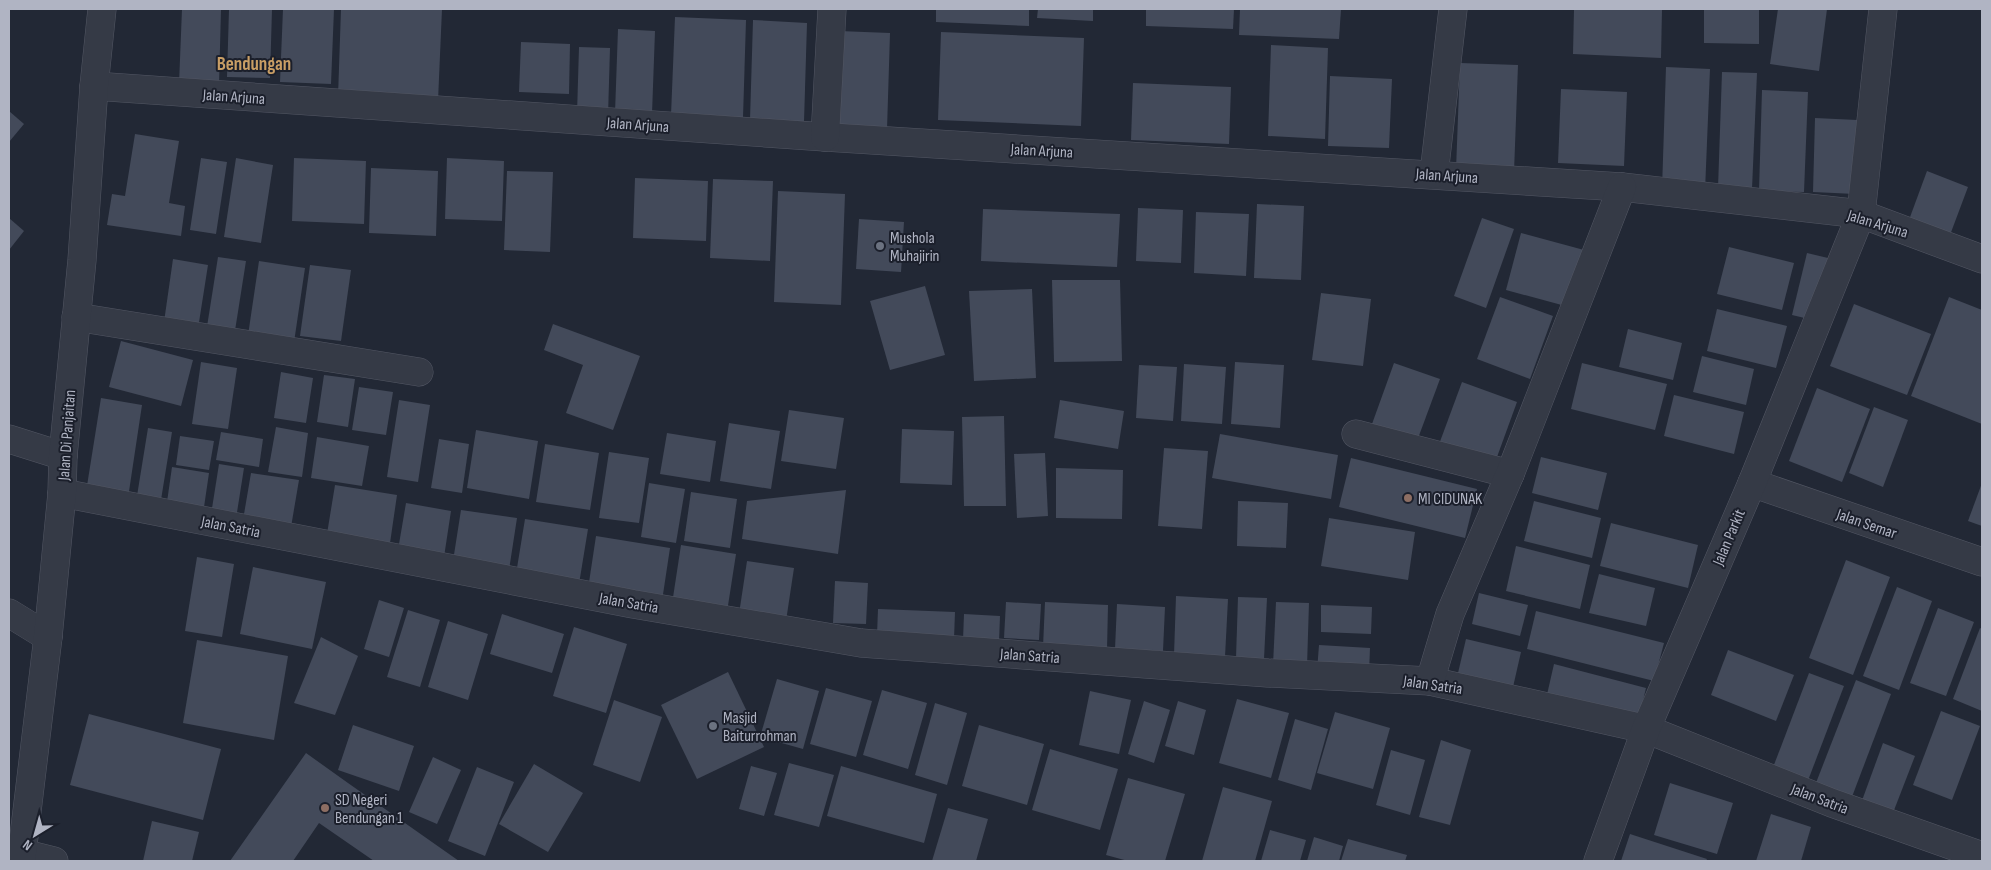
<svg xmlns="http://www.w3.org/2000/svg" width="1991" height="870" viewBox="0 0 1991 870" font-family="'Sofia Sans Condensed',sans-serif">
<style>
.building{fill:#434a5a}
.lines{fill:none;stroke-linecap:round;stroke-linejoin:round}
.minor-casing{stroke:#535764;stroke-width:29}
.minor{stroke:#353a46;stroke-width:28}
.worship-dot{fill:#6b7280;stroke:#1b1f2b;stroke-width:2}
.education-dot{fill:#8d6e63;stroke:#1b1f2b;stroke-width:2}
.labels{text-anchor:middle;stroke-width:4;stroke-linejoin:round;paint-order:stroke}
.street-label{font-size:16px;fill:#b0b4c3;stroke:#1b1f2b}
.poi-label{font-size:16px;fill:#b0b4c3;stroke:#1b1f2b;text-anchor:start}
.quarter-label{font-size:19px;font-weight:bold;fill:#c99e65;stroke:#1b1f2b}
</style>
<rect width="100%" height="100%" fill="#222835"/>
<!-- building -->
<g class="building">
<polygon points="182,9 221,9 219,85 179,84"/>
<polygon points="229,9 272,9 270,78 227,77"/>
<polygon points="283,9 334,9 331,84 280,82"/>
<polygon points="341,9 442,9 438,101 338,97"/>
<polygon points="936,9 1029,9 1029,26 936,22"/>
<polygon points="1038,9 1093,9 1093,21 1037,18"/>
<polygon points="1146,9 1234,9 1233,29 1146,26"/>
<polygon points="1240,9 1341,9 1339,39 1239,35"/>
<polygon points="1574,9 1662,9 1661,58 1573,54"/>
<polygon points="1704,9 1759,9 1759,44 1704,43"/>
<polygon points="1778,9 1827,9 1819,71 1770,64"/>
<polygon points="675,17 746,20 743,118 671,115"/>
<polygon points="753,20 807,23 804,122 750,120"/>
<polygon points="618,29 655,31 652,114 615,113"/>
<polygon points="839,31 890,33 887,129 835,127"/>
<polygon points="941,32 1084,38 1081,126 938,120"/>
<polygon points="521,42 570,44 569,94 519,92"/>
<polygon points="1271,45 1328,48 1325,139 1268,136"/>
<polygon points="579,47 610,48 608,116 577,114"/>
<polygon points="1460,63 1518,65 1514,172 1456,170"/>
<polygon points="1666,67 1710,69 1705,191 1662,189"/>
<polygon points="1722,72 1757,73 1752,189 1718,188"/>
<polygon points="1330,76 1392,79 1389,148 1328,146"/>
<polygon points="1133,83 1231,87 1229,144 1131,140"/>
<polygon points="1561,89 1627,92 1624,166 1558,163"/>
<polygon points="1762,90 1808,92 1804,192 1759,191"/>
<polygon points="9,111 24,124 9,142"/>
<polygon points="1815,118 1857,120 1855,194 1813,192"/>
<polygon points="135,134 179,141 169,203 185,206 181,236 107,225 112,194 125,196"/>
<polygon points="201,158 227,162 216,234 190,230"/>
<polygon points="236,158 273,165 261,243 224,237"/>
<polygon points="294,158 366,161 364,224 292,221"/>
<polygon points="447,158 504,161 502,221 445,219"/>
<polygon points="371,168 438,171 436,236 369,233"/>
<polygon points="507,171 553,172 550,252 504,250"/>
<polygon points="1927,171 1968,187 1947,243 1906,228"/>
<polygon points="635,178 708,181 706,241 633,238"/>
<polygon points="713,179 773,181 770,261 710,258"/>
<polygon points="778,191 845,194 841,305 774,302"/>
<polygon points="1257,204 1304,206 1301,280 1254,278"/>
<polygon points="1138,208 1183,210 1181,263 1136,261"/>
<polygon points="983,209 1120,214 1117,267 981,261"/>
<polygon points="1196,212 1249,214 1246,276 1194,273"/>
<polygon points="9,218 24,231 9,250"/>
<polygon points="1482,218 1514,229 1486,308 1454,296"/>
<polygon points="859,219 904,222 901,272 856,269"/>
<polygon points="1521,233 1584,250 1569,307 1506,290"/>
<polygon points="1729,247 1794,263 1782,310 1717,294"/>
<polygon points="1807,253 1828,258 1813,320 1792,315"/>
<polygon points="218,257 246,261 234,337 206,333"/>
<polygon points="173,259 208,265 197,335 163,329"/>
<polygon points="259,261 305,268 293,349 247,342"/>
<polygon points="310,265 351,270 341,341 300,336"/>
<polygon points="1052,280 1120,280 1122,361 1054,362"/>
<polygon points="925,286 945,355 890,370 870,301"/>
<polygon points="1032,289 1036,378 974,381 969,291"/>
<polygon points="1321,293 1371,299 1363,366 1312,360"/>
<polygon points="1500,297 1553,316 1530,379 1477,359"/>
<polygon points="1949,297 1982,310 1982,424 1911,396"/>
<polygon points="1854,304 1931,334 1907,395 1830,366"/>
<polygon points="1717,309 1787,326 1776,368 1707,351"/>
<polygon points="553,324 640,356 613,430 566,413 583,365 544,350"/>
<polygon points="1628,329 1682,343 1673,380 1619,367"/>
<polygon points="121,341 193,360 181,406 109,387"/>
<polygon points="1702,356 1754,369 1746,405 1693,392"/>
<polygon points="201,362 237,368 228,429 192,424"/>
<polygon points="1235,362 1284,365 1280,428 1231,424"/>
<polygon points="1394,363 1440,379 1417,441 1372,424"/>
<polygon points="1582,363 1667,384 1655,430 1571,409"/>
<polygon points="1184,364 1226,367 1222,424 1181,421"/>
<polygon points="1139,365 1177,367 1173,421 1136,418"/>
<polygon points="281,372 313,378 306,423 274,418"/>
<polygon points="324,375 355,379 348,427 317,422"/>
<polygon points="1462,382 1517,402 1493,468 1438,447"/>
<polygon points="359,387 393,392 386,435 352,430"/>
<polygon points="1817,388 1870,409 1842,482 1789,461"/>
<polygon points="1674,395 1744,412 1734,454 1664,436"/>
<polygon points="101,398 142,405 128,498 86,492"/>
<polygon points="399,400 430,405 418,482 387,477"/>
<polygon points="1060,400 1124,411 1118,449 1054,438"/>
<polygon points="1874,407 1908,420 1883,487 1849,473"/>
<polygon points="789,410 844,418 836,469 781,461"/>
<polygon points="1004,416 1006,506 964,506 962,417"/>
<polygon points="729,423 780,431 771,489 720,481"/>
<polygon points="276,427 308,433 302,477 268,472"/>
<polygon points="148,428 172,432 160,506 136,502"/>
<polygon points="902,429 954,431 952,485 900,483"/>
<polygon points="476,430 538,441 529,499 467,488"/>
<polygon points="221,432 263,439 259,467 216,460"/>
<polygon points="667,433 716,441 710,482 660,474"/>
<polygon points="1220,434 1338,455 1331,499 1212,478"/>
<polygon points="180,436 214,441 209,470 176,465"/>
<polygon points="317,437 369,446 362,486 311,478"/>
<polygon points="439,439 469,444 462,493 431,488"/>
<polygon points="545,444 599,453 590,510 536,502"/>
<polygon points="1164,448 1208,451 1202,529 1158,526"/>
<polygon points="609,452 649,458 639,523 599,518"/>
<polygon points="1045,453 1048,516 1017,518 1014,454"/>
<polygon points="1541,457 1607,473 1598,510 1532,493"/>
<polygon points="1351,458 1477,489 1465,538 1339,507"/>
<polygon points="219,464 244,468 235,525 210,521"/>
<polygon points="172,467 209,473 203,514 166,509"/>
<polygon points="1056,468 1123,470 1122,519 1056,518"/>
<polygon points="251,473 299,480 290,533 242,526"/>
<polygon points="649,483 685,489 676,543 641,537"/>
<polygon points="1982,483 1982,526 1968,521"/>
<polygon points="335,485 397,495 389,550 326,540"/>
<polygon points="846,490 838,554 742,539 747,501"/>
<polygon points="691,492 737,499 730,548 684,541"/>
<polygon points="1238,501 1288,503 1286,548 1237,546"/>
<polygon points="1534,501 1601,518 1592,558 1524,541"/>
<polygon points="406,503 451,511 444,557 398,550"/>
<polygon points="461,510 517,518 509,570 453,561"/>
<polygon points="1329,518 1415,532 1408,580 1321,566"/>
<polygon points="525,519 588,529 579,584 516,574"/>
<polygon points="1611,523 1698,545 1688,588 1600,566"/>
<polygon points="596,536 670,548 662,601 588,589"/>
<polygon points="681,545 736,554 727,612 672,604"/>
<polygon points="1516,546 1590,565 1580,609 1506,591"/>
<polygon points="197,557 234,564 222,637 185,631"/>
<polygon points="1846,560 1890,577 1853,675 1809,658"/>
<polygon points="747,561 794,568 786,621 739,614"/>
<polygon points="253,567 326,582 312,649 240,634"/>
<polygon points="1599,574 1655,588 1646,626 1589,613"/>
<polygon points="835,581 868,583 866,624 833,623"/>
<polygon points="1897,587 1932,601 1899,690 1863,676"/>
<polygon points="1479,593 1528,605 1520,636 1472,624"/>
<polygon points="1176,596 1228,599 1225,657 1174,655"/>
<polygon points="1238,597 1267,598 1264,659 1236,658"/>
<polygon points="379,600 404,608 389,657 364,649"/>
<polygon points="1006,602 1041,604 1039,640 1004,638"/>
<polygon points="1045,602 1108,605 1107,650 1043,647"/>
<polygon points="1276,602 1309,603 1307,666 1273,665"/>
<polygon points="1117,604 1165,607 1163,651 1115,649"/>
<polygon points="1321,605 1372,607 1371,634 1321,632"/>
<polygon points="1938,608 1974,622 1946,696 1910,683"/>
<polygon points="878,609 955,612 954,639 877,635"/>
<polygon points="408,610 440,620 420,687 387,677"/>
<polygon points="1536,611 1664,643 1654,681 1527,649"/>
<polygon points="502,614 564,634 552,673 490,654"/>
<polygon points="964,614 1000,616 999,642 963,640"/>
<polygon points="448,621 488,634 468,700 428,687"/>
<polygon points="574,627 627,644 606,713 553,696"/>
<polygon points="1980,628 1982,629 1982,711 1953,699"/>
<polygon points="321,637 358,656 335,715 294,703"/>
<polygon points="1466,639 1521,652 1513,687 1458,673"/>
<polygon points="197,640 288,656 274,740 183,723"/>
<polygon points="1319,645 1370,648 1369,673 1317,671"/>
<polygon points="1728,650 1794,675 1776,721 1711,695"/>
<polygon points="1554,664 1646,688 1638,722 1546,699"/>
<polygon points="728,672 764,747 697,779 661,705"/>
<polygon points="1809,673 1844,686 1804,791 1769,778"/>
<polygon points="777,679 819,691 803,749 760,737"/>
<polygon points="1856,680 1891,694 1850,802 1814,788"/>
<polygon points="826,688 872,701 856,757 810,744"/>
<polygon points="882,690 927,703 908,769 863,755"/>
<polygon points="1090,691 1131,700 1119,754 1079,745"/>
<polygon points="1237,699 1289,713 1271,778 1219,763"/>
<polygon points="614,700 662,717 640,782 593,765"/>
<polygon points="1144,701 1170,710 1154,763 1128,754"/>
<polygon points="1178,701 1206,710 1194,755 1165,746"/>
<polygon points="935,703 967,713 947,785 915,775"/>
<polygon points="1941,711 1980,726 1952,800 1913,785"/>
<polygon points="1335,712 1390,728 1373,789 1317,773"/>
<polygon points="89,714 221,749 203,820 70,785"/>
<polygon points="1295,719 1328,729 1311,790 1278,780"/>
<polygon points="353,725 414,746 399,791 338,770"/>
<polygon points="979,725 1044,744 1027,805 962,786"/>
<polygon points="1441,740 1471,750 1450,825 1419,817"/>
<polygon points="1883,743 1915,756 1891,818 1860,806"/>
<polygon points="1050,749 1118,769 1100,830 1032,810"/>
<polygon points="1391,750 1425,760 1410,815 1376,805"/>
<polygon points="306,753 348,783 459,861 374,861 319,823 293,861 230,861"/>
<polygon points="433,757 461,770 437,824 409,812"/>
<polygon points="789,763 834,775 819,827 774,815"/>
<polygon points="534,764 583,793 548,852 499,824"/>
<polygon points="751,766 777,773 764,816 739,809"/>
<polygon points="841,766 937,794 924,843 827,816"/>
<polygon points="477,767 514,782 485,856 448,841"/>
<polygon points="1128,778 1185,794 1165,861 1128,861 1106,855"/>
<polygon points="1670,783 1733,803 1717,854 1654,835"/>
<polygon points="1223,787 1272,801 1255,861 1202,861"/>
<polygon points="948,808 988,819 976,861 932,861"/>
<polygon points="1771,814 1811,827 1801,861 1756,861"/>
<polygon points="152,821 199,832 192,861 143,861"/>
<polygon points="1270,830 1306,840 1300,861 1261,861"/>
<polygon points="1630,834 1707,859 1706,861 1621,861"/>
<polygon points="1314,837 1343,846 1339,861 1307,861"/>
<polygon points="1348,839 1407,855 1405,861 1341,861"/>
</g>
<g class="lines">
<!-- minor casing -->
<g class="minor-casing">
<g id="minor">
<polyline points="94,86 825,137 1622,187 1861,214 1982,259"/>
<polyline points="825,137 832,9"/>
<polyline points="1434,174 1453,9"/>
<polyline points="76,317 419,372"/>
<polyline points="1356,434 1510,474"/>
<polyline points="9,439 63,456"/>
<polyline points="1752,483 1982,562"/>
<polyline points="62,493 633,604 861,643 1268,673 1430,681 1646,729 1832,803 1982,856"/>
<polyline points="9,613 48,637"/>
<polyline points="1430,681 1450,614 1510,474 1622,187"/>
<polyline points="22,853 54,861"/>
<polyline points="21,861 48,637 62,493 63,456 82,260 94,86 102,9"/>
<polyline points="1598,861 1646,729 1752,483 1861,214 1883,9"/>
</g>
</g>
<!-- minor -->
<use href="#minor" class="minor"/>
</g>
<!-- markers -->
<g class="worship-dot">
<circle cx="880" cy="246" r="5"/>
<circle cx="713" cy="726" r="5"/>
</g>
<g class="education-dot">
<circle cx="1408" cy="498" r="5"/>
<circle cx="325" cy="808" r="5"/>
</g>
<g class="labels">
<!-- street labels -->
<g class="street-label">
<text transform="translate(234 96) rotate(4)" y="6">Jalan Arjuna</text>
<text transform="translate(638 124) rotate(4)" y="6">Jalan Arjuna</text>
<text transform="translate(1042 150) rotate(3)" y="6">Jalan Arjuna</text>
<text transform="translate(1447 175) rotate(4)" y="6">Jalan Arjuna</text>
<text transform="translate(1878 223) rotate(17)" y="6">Jalan Arjuna</text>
<text transform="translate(66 435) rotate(-86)" y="6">Jalan Di Panjaitan</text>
<text transform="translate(1867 523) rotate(19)" y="6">Jalan Semar</text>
<text transform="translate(231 526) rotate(11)" y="6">Jalan Satria</text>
<text transform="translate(1728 537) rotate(-67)" y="6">Jalan Parkit</text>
<text transform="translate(629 602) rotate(10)" y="6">Jalan Satria</text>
<text transform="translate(1030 655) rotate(4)" y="6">Jalan Satria</text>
<text transform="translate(1433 684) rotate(8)" y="6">Jalan Satria</text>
<text transform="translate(1820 798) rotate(21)" y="6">Jalan Satria</text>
</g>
<!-- poi labels -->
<g class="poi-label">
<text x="890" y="243">Mushola<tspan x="890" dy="18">Muhajirin</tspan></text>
<text x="1418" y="504">MI CIDUNAK</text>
<text x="723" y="723">Masjid<tspan x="723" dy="18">Baiturrohman</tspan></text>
<text x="335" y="805">SD Negeri<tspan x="335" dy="18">Bendungan 1</tspan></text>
</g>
<!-- quarter labels -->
<g class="quarter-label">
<text x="254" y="70">Bendungan</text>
</g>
</g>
<!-- border -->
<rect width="1991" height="870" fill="none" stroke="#b0b4c3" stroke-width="20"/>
<!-- north arrow -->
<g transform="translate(35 835) rotate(217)" stroke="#1b1f2b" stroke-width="4" paint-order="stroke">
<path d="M0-4L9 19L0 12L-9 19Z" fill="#b0b4c3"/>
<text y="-8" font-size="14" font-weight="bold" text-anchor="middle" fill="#b0b4c3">N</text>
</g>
</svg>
